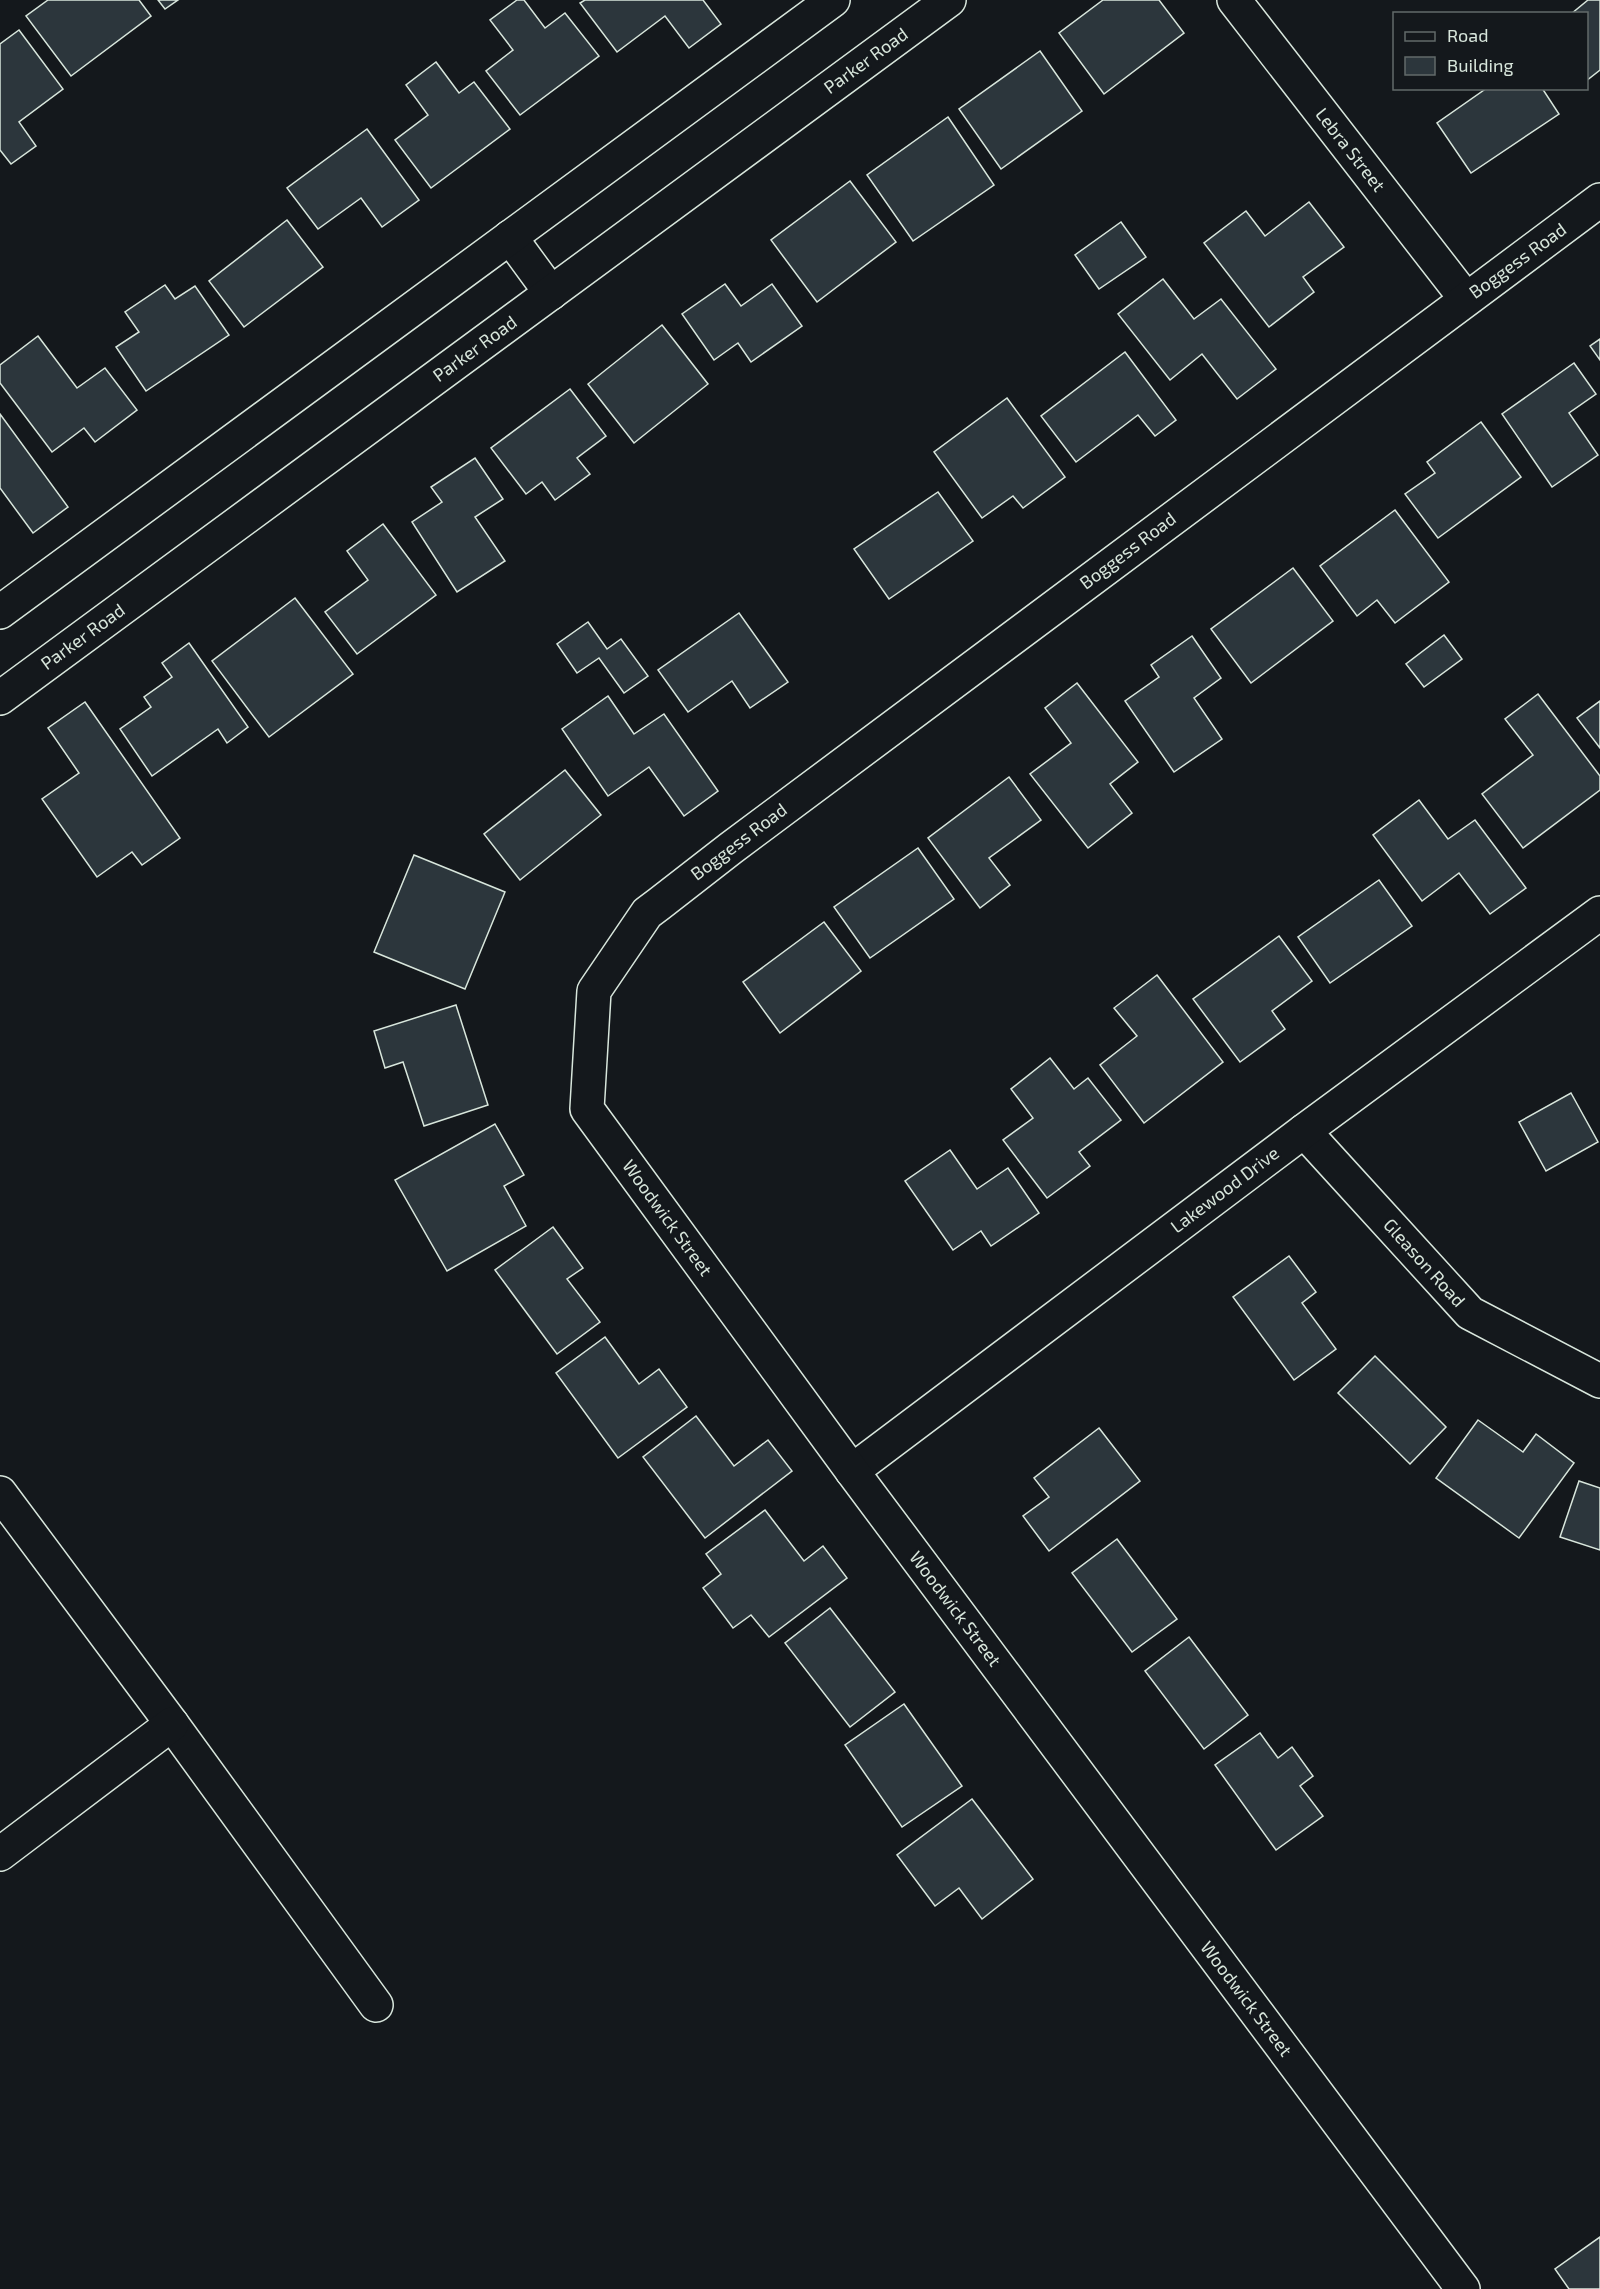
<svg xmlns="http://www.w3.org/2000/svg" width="1600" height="2289" viewBox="0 0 1600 2289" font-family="'Exo 2',sans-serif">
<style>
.building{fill:#2c363c;stroke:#d8e6dc;stroke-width:1.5}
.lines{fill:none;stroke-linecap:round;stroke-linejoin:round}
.minor-casing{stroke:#d8e6dc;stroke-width:36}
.minor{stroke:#14181c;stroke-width:33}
.labels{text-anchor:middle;stroke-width:4.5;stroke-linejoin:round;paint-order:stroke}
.street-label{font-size:18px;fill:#d8e6dc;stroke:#14181c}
</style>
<rect width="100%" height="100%" fill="#14181c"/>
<!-- building -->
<g class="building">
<polygon points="48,0 139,0 151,16 71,76 26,16"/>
<polygon points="158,0 178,0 165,9"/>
<polygon points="517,0 524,0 545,28 565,13 599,56 520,115 486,71 513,50 490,20"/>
<polygon points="585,0 703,0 721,24 689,48 665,16 617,52 580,3"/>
<polygon points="1103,0 1159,0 1184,33 1104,94 1059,33"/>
<polygon points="1588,0 1600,0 1600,70 1586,81 1586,14 1571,14"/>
<polygon points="19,30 63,89 19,122 36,146 11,164 0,150 0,44"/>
<polygon points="1040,51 1082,111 1001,169 959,109"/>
<polygon points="436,62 459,93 474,82 510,129 431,188 395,140 428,115 406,85"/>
<polygon points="1487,88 1542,88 1559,114 1471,173 1437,123"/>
<polygon points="948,117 994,185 913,241 867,175"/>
<polygon points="367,129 419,200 382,227 361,198 318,229 287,188"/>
<polygon points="850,181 896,242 817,302 771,240"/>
<polygon points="1309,202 1344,247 1303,277 1314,292 1269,327 1204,243 1246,211 1265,236"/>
<polygon points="287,220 323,267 244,327 209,281"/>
<polygon points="1121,222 1146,257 1099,289 1075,255"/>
<polygon points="1163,279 1194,319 1221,299 1276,369 1237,399 1202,354 1170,380 1118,314"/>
<polygon points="725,284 741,306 772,284 802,326 751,362 738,343 714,360 682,314"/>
<polygon points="165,285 175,299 195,286 229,335 146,391 116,347 139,332 125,312"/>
<polygon points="662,325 708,384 634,443 588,384"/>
<polygon points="38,336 77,388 105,368 137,410 95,442 84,428 52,452 0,383 0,365"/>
<polygon points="1600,339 1600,360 1590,346"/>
<polygon points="1125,352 1176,420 1155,436 1138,415 1076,462 1041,416"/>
<polygon points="1574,363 1596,394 1569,413 1598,455 1552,487 1502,414"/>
<polygon points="570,389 606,436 577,458 590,474 555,500 542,482 526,494 491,448"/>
<polygon points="1007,398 1065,477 1023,508 1013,496 982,518 934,452"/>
<polygon points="0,414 68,507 33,533 0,488"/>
<polygon points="1481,422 1521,477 1438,538 1405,494 1435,473 1427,462"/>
<polygon points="475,458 503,499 475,517 505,561 457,592 412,522 442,502 431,487"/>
<polygon points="938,492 973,541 889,599 854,549"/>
<polygon points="1395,510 1449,582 1395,623 1377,600 1357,616 1320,566"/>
<polygon points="383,524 436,595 357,654 325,612 368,580 347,551"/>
<polygon points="1293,568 1333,621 1251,683 1211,629"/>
<polygon points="295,598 353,674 269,737 212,661"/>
<polygon points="739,613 788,682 750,708 732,681 688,712 658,670"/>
<polygon points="588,622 607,649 621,639 648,676 624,693 599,658 577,673 557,644"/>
<polygon points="1444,635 1462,659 1424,687 1406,664"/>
<polygon points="1192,636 1221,678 1194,698 1222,739 1174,772 1125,701 1159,677 1151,665"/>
<polygon points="189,643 248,727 227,743 218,729 152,776 120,729 151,707 144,697 172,677 162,663"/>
<polygon points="1077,683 1138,762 1110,784 1132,813 1088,848 1030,774 1071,743 1045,708"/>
<polygon points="1538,694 1600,776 1600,790 1523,848 1482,794 1533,755 1505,719"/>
<polygon points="608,696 634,734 664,714 718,791 684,816 649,767 608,796 562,729"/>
<polygon points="1600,701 1600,748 1577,718"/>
<polygon points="85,702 180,838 142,865 132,852 97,877 42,799 79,773 48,728"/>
<polygon points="565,770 601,815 520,880 484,834"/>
<polygon points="1009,777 1041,820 989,858 1010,885 980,908 928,838"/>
<polygon points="1419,800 1448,839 1475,820 1526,888 1490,914 1459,873 1422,901 1373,835"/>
<polygon points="918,848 954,899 870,958 834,907"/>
<polygon points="414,855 505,892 465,989 374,952"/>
<polygon points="1379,880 1412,926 1330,983 1298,937"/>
<polygon points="824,922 861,971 780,1033 743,982"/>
<polygon points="1279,936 1312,981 1272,1011 1285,1029 1240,1062 1193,999"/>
<polygon points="1157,975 1223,1062 1144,1123 1100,1065 1137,1036 1114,1008"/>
<polygon points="456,1005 488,1105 424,1126 403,1062 385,1068 374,1031"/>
<polygon points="1050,1058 1074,1089 1088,1078 1121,1120 1079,1152 1090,1166 1047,1198 1003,1140 1033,1118 1011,1089"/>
<polygon points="1571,1093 1598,1142 1546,1171 1519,1122"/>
<polygon points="495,1124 524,1175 504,1186 526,1226 447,1271 395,1180"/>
<polygon points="950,1150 977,1189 1008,1168 1039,1213 991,1246 981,1231 953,1250 905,1181"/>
<polygon points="553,1227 583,1268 567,1279 600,1322 557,1354 495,1270"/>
<polygon points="1289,1256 1316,1292 1302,1303 1336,1349 1294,1380 1233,1297"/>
<polygon points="605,1337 639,1384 659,1369 687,1407 618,1458 556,1373"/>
<polygon points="1375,1356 1446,1427 1410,1464 1338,1393"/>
<polygon points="696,1416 734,1466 768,1440 792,1471 705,1538 643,1457"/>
<polygon points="1478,1420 1523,1452 1536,1434 1574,1463 1519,1538 1436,1478"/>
<polygon points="1099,1428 1140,1481 1049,1551 1023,1516 1049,1497 1034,1478"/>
<polygon points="1579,1481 1600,1488 1600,1550 1560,1537"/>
<polygon points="765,1510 804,1561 823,1546 847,1578 769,1637 751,1615 733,1628 703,1588 721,1574 706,1554"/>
<polygon points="1117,1539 1177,1619 1132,1652 1072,1573"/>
<polygon points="830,1608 895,1692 850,1727 785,1643"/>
<polygon points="1189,1637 1248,1715 1204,1749 1145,1671"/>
<polygon points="904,1704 962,1786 902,1827 845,1745"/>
<polygon points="1260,1733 1278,1758 1292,1747 1313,1776 1300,1786 1323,1816 1276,1850 1215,1765"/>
<polygon points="972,1799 1033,1879 982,1919 959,1888 935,1906 897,1855"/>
<polygon points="1600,2237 1600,2289 1569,2289 1555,2269"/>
</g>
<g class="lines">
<!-- minor casing -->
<g class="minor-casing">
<g id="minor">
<polyline points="1234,0 1466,299"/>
<polyline points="510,237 551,293"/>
<polyline points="0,612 833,0"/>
<polyline points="0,698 949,0"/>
<polyline points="1304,1131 1470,1313 1600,1381"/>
<polyline points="852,1471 1304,1131 1600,913"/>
<polyline points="0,1493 172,1724 376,2005"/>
<polyline points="0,1854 172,1724"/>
<polyline points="1463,2289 852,1471 587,1109 594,991 647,913 659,904 731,848 1600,200"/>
</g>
</g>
<!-- minor -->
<use href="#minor" class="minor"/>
</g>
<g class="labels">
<!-- street labels -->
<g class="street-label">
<text transform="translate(866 61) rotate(-36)" y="6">Parker Road</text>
<text transform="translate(1350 150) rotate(52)" y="6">Lebra Street</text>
<text transform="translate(1518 261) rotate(-36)" y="6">Boggess Road</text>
<text transform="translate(475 349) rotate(-36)" y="6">Parker Road</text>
<text transform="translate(1128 551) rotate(-37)" y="6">Boggess Road</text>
<text transform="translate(83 637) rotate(-36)" y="6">Parker Road</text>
<text transform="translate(739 842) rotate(-37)" y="6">Boggess Road</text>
<text transform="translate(1225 1190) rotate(-37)" y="6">Lakewood Drive</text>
<text transform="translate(667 1218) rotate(54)" y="6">Woodwick Street</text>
<text transform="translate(1424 1263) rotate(48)" y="6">Gleason Road</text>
<text transform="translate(955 1609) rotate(53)" y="6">Woodwick Street</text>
<text transform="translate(1246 1999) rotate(53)" y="6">Woodwick Street</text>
</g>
</g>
<!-- legend -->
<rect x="1393" y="12" width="195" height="78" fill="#14181c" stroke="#626a69" stroke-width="1.5"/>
<rect x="1405" y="32" width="30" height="9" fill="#14181c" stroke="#626a69" stroke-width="1.5"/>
<text x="1447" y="42" font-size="18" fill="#d8e6dc">Road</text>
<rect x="1405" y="57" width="30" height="18" fill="#2c363c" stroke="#626a69" stroke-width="1.5"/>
<text x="1447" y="72" font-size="18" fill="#d8e6dc">Building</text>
</svg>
